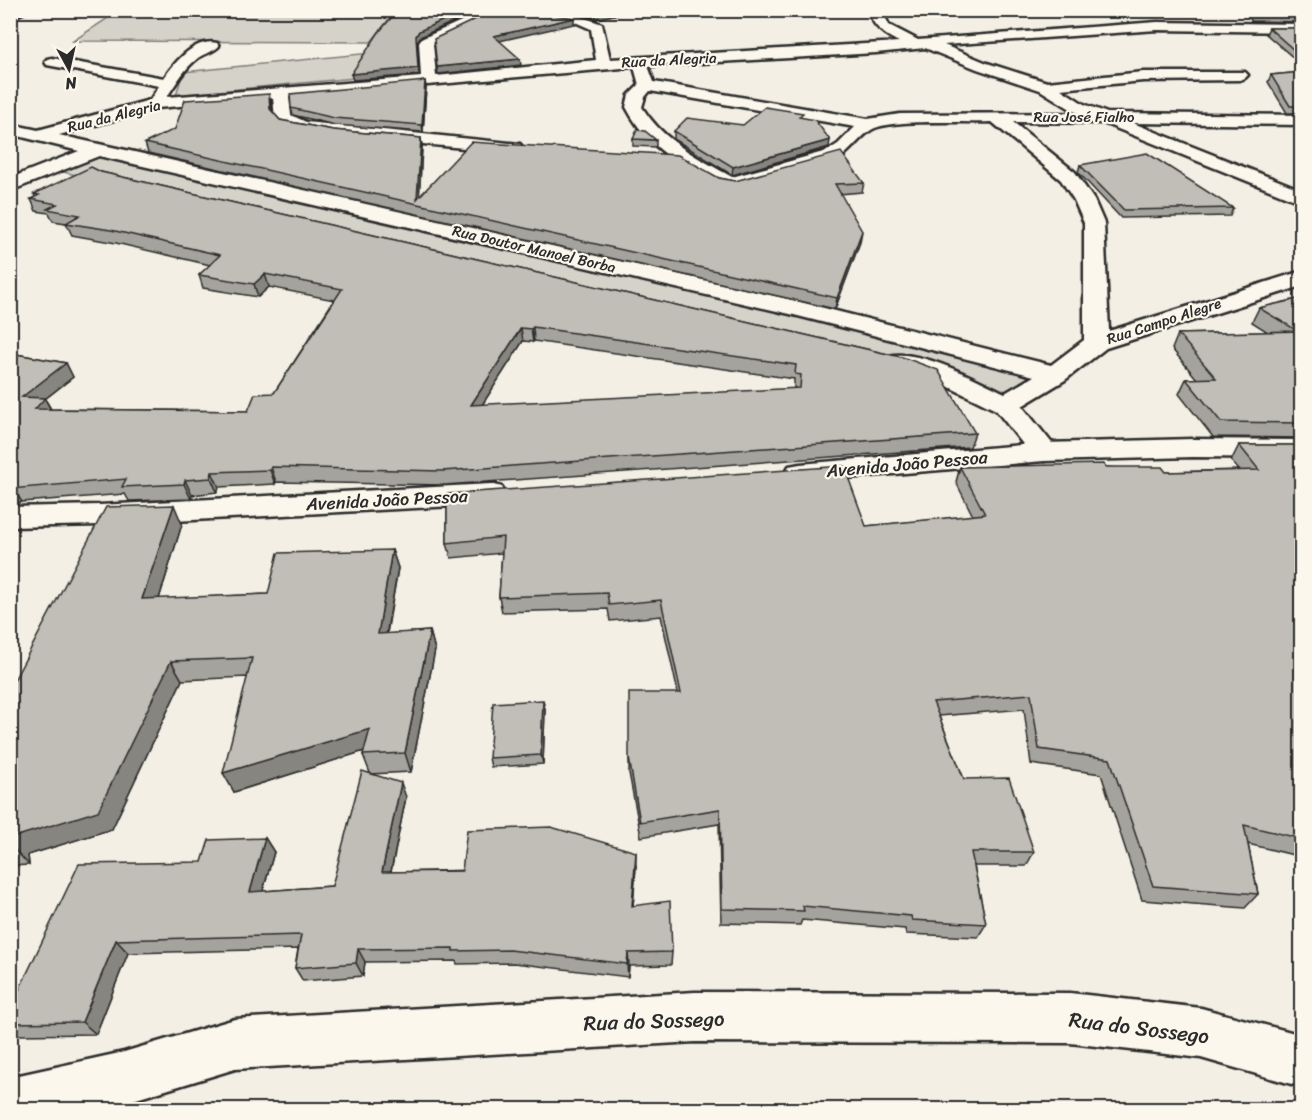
<svg xmlns="http://www.w3.org/2000/svg" width="1312" height="1120" viewBox="0 0 1312 1120" font-family="Sriracha,sans-serif">
<style>
.green{fill:#d5d2c9;stroke:#807e7a;stroke-width:1.5}
.lines{fill:none;stroke-linecap:round;stroke-linejoin:round}
.minor-casing{stroke:#2b2b2b;stroke-width:5}
.major-casing{stroke:#2b2b2b;stroke-width:5}
.minor{fill:#fbf7ec;fill-rule:evenodd}
.major{fill:#fbf7ec;fill-rule:evenodd}
.wall{fill:#a5a39d;stroke:#2b2b2b;stroke-width:1.5;fill-rule:evenodd}
.shaded-wall{fill:#86857f;stroke:#2b2b2b;stroke-width:1.5}
.building{fill:#c0beb6;stroke:#2b2b2b;stroke-width:1.5;fill-rule:evenodd}
.labels{text-anchor:middle;stroke-width:4.5;stroke-linejoin:round;paint-order:stroke}
.far-street-label{font-size:15px;fill:#2b2b2b;stroke:#fbf7ec}
.street-label{font-size:18px;fill:#2b2b2b;stroke:#fbf7ec}
.near-street-label{font-size:21px;fill:#2b2b2b;stroke:#fbf7ec}
</style>
<rect width="100%" height="100%" fill="#f3efe4"/>
<filter id="ink" filterUnits="userSpaceOnUse"><feTurbulence type="fractalNoise" baseFrequency=".0167" numOctaves="2"/><feDisplacementMap in="SourceGraphic" scale="12" xChannelSelector="R" yChannelSelector="G"/><feConvolveMatrix kernelMatrix="1 2 1 2 8 2 1 2 1" color-interpolation-filters="sRGB"/></filter>
<g filter="url(#ink)">
<!-- green -->
<g class="green">
<polygon points="120,10 395,10 395,11 371,42 73,41"/>
<polygon points="411,49 417,72 176,95 183,72"/>
<polygon points="80,152 787,309 1049,377 998,400 941,376 46,168"/>
</g>
<g class="lines">
<!-- minor casing -->
<g class="minor-casing">
<g id="minor">
<polygon points="10,10 29,10 10,19"/>
<path d="M486,10H504L433,44L436,76L596,60L591,29L575,22L525,14L519,10C549,10 574,13 602,24L610,59L899,42C885,35 872,27 869,10H882L889,25L918,40L1157,22L1302,24V32L1157,30L944,45L987,63L1047,82L1143,72H1245L1248,75L1245,78L1240,80L1143,81L1061,89L1084,104L1107,113L1302,115V125L1133,123L1302,190V203L1103,123L1013,122L1075,172L1094,200L1104,223L1109,331L1302,271V286L1106,348L1065,380L1022,406L1059,452L1054,458L1044,461L1034,458L996,410L935,380L889,366L885,361L889,356C918,348 978,380 1005,393L1034,376L790,314L99,156L10,191V178L79,151L10,134V124L38,130L150,100L159,86L52,66L47,65L45,62L47,59L52,58L164,78C175,62 195,38 217,43L219,46C214,52 205,53 198,58C185,68 176,83 167,97L421,77L419,42L421,39ZM925,48L977,69L1040,90L1077,113L900,114L868,119L654,82L648,66L876,53ZM634,67L639,85L629,95L626,107C632,118 639,129 648,138C664,156 718,193 742,187L839,159C851,151 864,132 875,128C897,119 965,123 992,122L1061,180L1074,200L1084,223V340L1051,365L792,300L59,135L157,108L273,98L275,118L277,122L302,132L514,153L520,152L523,148L520,144L306,122L291,115L289,97ZM650,91L855,127L838,144L827,151L732,177C697,157 664,142 642,107L645,97Z"/>
<polygon points="695,992 1070,993 1201,1008 1302,1035 1302,1087 1201,1058 1070,1043 695,1042 235,1069 100,1110 10,1110 10,1077 124,1052 235,1019"/>
</g>
</g>
<!-- major casing -->
<g class="major-casing">
<g id="major">
<polygon points="1193,439 1302,440 1302,458 1193,457 1044,461 800,482 789,480 785,473 789,466 800,464 1044,443"/>
<polygon points="491,484 502,487 506,494 502,501 491,504 100,525 10,527 10,507 100,505"/>
</g>
</g>
<!-- minor -->
<use href="#minor" class="minor"/>
<!-- major -->
<use href="#major" class="major"/>
</g>
<!-- wall -->
<g class="wall">
<polygon points="559,10 634,10 596,19"/>
<polygon points="1241,10 1302,10 1302,22 1252,21"/>
<polygon points="1269,28 1302,28 1302,65 1266,34"/>
<polygon points="1302,72 1302,113 1287,113 1268,82 1271,75"/>
<polygon points="425,81 426,87 423,132 335,125 293,115 291,108"/>
<polygon points="271,102 272,111 280,120 333,130 421,138 422,147 419,196 719,178 735,181 864,183 862,192 840,194 860,242 835,309 148,153 145,143"/>
<polygon points="802,118 829,147 732,175 674,139 674,131 743,125"/>
<polygon points="633,139 656,140 656,147 633,146"/>
<polygon points="1080,165 1233,208 1230,216 1121,218 1078,172"/>
<path d="M101,172L905,358L975,433L970,447L445,485L276,482L275,484L219,487L217,492L192,495L191,499L129,501L125,494L22,502L10,505V353L66,363L73,377L45,399L51,409L248,411L274,393L334,300L269,287L258,297L203,288L199,275L210,265L116,243L72,235L66,223L53,221L49,213L36,211L31,199L35,197L34,194ZM523,341L533,342L534,341L794,379V388L796,389L482,405Z"/>
<polygon points="1302,298 1302,438 1213,437 1179,394 1186,379 1197,379 1172,349 1178,334 1268,332 1252,322 1259,308"/>
<polygon points="1239,445 1302,445 1302,857 1248,844 1258,894 1245,908 1142,900 1101,774 1031,764 1024,709 939,716 964,779 1034,852 1026,866 974,866 986,924 978,937 906,934 905,929 802,920 800,925 721,923 719,824 641,837 629,773 629,758 678,693 661,616 610,621 608,609 502,612 499,597 502,553 451,558 447,543 447,494 866,526 973,516 956,482 960,467 1106,467 1166,472 1239,470 1231,461"/>
<polygon points="182,524 159,599 268,594 392,550 398,568 387,634 430,631 435,650 411,772 371,774 406,797 391,872 636,866 633,906 672,952 671,965 629,966 628,977 514,963 457,964 456,961 365,962 363,976 303,981 295,968 298,949 128,953 96,1034 19,1035 10,1028 10,1009 202,862 265,838 274,852 263,891 332,886 370,773 363,755 364,751 234,792 247,677 182,680 112,829 28,855 29,865 10,866 10,688"/>
<polygon points="545,709 543,764 491,767 489,758"/>
</g>
<!-- shaded-wall -->
<g class="shaded-wall">
<polygon points="466,10 479,10 420,37 417,42 419,75 353,80 351,74 416,36 419,31"/>
<polygon points="608,10 634,10 596,19 595,13"/>
<polygon points="574,18 574,24 495,42 494,36"/>
<polygon points="520,59 521,65 438,74 437,67"/>
<polygon points="425,81 426,87 423,132 422,125"/>
<polygon points="269,94 271,102 273,118 270,109"/>
<polygon points="421,138 422,147 419,204 417,199"/>
<polygon points="830,140 829,147 732,175 733,167"/>
<polygon points="862,231 860,242 835,309 837,298"/>
<polygon points="265,274 269,287 258,297 254,284"/>
<polygon points="533,327 534,341 533,342 531,329"/>
<polygon points="521,328 523,341 473,419 471,405"/>
<polygon points="66,363 73,377 45,399 52,412 42,423 22,397"/>
<polygon points="271,467 276,482 275,484 270,470"/>
<polygon points="212,472 219,487 217,492 211,478"/>
<polygon points="185,480 192,495 191,499 184,484"/>
<polygon points="13,488 22,502 10,505 10,489"/>
<polygon points="174,505 182,524 153,618 142,599"/>
<polygon points="392,550 398,568 383,653 378,634"/>
<polygon points="430,631 435,650 411,772 405,753"/>
<polygon points="171,661 182,680 112,829 28,855 29,865 13,848 11,838"/>
<polygon points="543,700 545,709 543,764 541,755"/>
<polygon points="370,729 377,747 234,792 223,773"/>
<polygon points="401,783 406,797 388,886 382,872"/>
<polygon points="265,838 274,852 259,905 250,892"/>
<polygon points="636,852 636,866 632,920 632,906"/>
<polygon points="116,940 128,953 96,1034 82,1022"/>
<polygon points="358,949 365,962 363,976 356,963"/>
<polygon points="628,953 629,966 628,977 627,964"/>
</g>
<!-- building -->
<g class="building">
<polygon points="398,10 466,10 419,31 416,36 418,68 351,74 379,32"/>
<polygon points="495,10 525,10 574,18 494,36 520,59 437,67 434,39"/>
<polygon points="584,10 608,10 595,13"/>
<polygon points="1250,10 1302,10 1302,16 1255,15"/>
<polygon points="1269,28 1302,28 1302,57"/>
<polygon points="1302,72 1302,106 1290,106 1271,75"/>
<polygon points="425,81 422,125 334,118 291,108 290,94"/>
<polygon points="269,94 270,109 280,120 333,130 421,138 417,199 471,142 678,155 719,178 735,181 841,152 864,183 835,184 862,231 837,298 145,143 175,129 185,100"/>
<polygon points="765,107 803,113 799,117 815,120 830,140 733,167 674,131 687,118 743,125"/>
<polygon points="637,130 645,131 656,140 633,139"/>
<polygon points="1147,153 1233,208 1124,210 1080,165"/>
<path d="M91,167L101,172L905,358L938,370L975,433L442,471L271,467L270,470L212,472L211,478L185,480L184,484L122,487L126,479L10,489V353L66,363L22,397L45,398L35,409L248,411L255,394L274,393L342,289L265,274L254,284L199,275L220,255L111,230L66,223L80,215L47,209L57,204L31,199L39,195L34,194ZM533,327L796,365L795,374L801,375L800,388L471,405L521,328L531,329Z"/>
<polygon points="1302,298 1302,423 1221,422 1186,379 1216,378 1178,334 1298,331 1259,308"/>
<polygon points="1239,445 1302,445 1302,839 1244,825 1258,894 1153,886 1110,759 1039,749 1031,694 933,702 964,779 1009,778 1034,852 971,852 986,924 912,920 911,916 803,906 804,911 722,909 720,809 640,822 629,758 629,693 681,693 661,600 609,605 607,593 499,597 503,537 447,543 447,494 844,466 866,526 985,514 960,467 1104,464 1106,467 1162,467 1166,472 1259,470"/>
<polygon points="174,505 142,599 268,594 278,553 392,550 378,634 430,631 405,753 363,755 370,729 223,773 252,658 171,661 98,811 11,838 13,848 10,848 10,688 106,507"/>
<polygon points="543,700 541,755 489,758 493,703"/>
<polygon points="362,771 401,783 382,872 462,871 467,830 551,827 636,852 632,906 670,901 672,952 628,953 627,964 510,950 453,951 453,948 358,949 356,963 295,968 301,935 116,940 82,1022 10,1023 10,1009 79,864 202,862 209,840 265,838 250,892 332,886"/>
</g>
</g>
<g class="labels">
<!-- far-street labels -->
<g class="far-street-label">
<text transform="translate(669 60) rotate(-3)" y="5">Rua da Alegria</text>
<text transform="translate(114 116) rotate(-14)" y="5">Rua da Alegria</text>
<text x="1084" y="122">Rua José Fialho</text>
<text transform="translate(534 249) rotate(13)" y="5">Rua Doutor Manoel Borba</text>
<text transform="translate(1164 321) rotate(-18)" y="5">Rua Campo Alegre</text>
</g>
<!-- street labels -->
<g class="street-label">
<text transform="translate(907 464) rotate(-5)" y="6">Avenida João Pessoa</text>
<text transform="translate(387 500) rotate(-3)" y="6">Avenida João Pessoa</text>
</g>
<!-- near-street labels -->
<g class="near-street-label">
<text transform="translate(654 1021) rotate(-2)" y="7">Rua do Sossego</text>
<text transform="translate(1139 1028) rotate(7)" y="7">Rua do Sossego</text>
</g>
</g>
<!-- margin -->
<rect width="1312" height="1120" fill="none" stroke="#fbf7ec" stroke-width="36"/>
<rect x="18" y="18" width="1276" height="1084" fill="none" stroke="#2b2b2b" stroke-width="2" filter="url(#ink)"/>
<!-- north arrow -->
<g transform="translate(69 69) rotate(172)" stroke="#fbf7ec" stroke-width="4.5" paint-order="stroke">
<path d="M0-4.5L10 22L0 15L-10 22Z" fill="#2b2b2b"/>
<text y="-9" font-size="16" font-weight="bold" text-anchor="middle" fill="#2b2b2b">N</text>
</g>
</svg>
